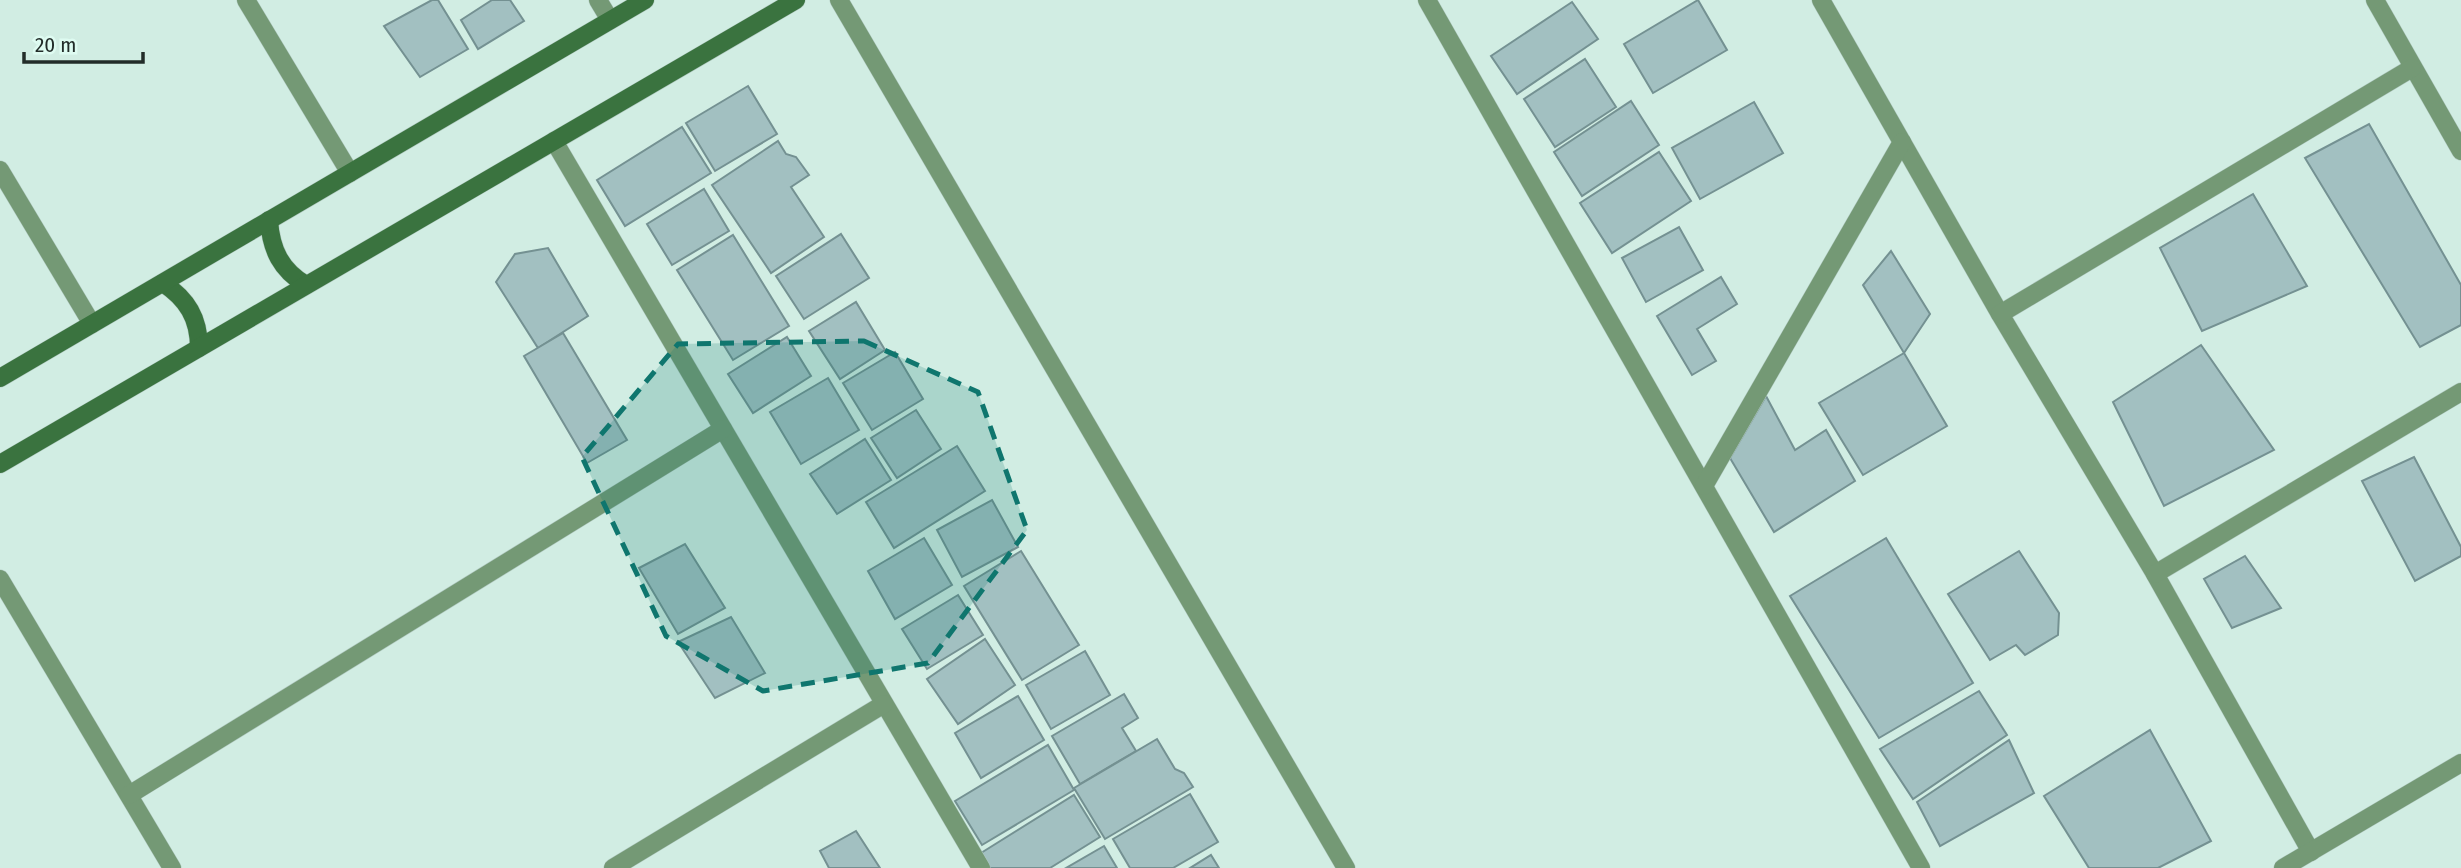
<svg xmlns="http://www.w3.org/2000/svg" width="2461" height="868" viewBox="0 0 2461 868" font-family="'Fira Sans Condensed',sans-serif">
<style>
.building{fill:#a2c0c1;stroke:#749192;stroke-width:2}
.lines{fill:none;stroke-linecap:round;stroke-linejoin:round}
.street-casing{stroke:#b2cac2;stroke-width:19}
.secondary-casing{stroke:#b2cac2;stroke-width:19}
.street{stroke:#749975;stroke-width:18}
.secondary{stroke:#3a733f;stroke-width:18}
.marked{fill:#0f766e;fill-opacity:0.2;stroke:#0f766e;stroke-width:5;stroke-dasharray:14 9;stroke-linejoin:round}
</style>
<rect width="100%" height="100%" fill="#d1ede3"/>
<!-- building -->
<g class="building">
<polygon points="432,0 438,0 468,49 420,77 384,26"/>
<polygon points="492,0 510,0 524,21 478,49 461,20"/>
<polygon points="1698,0 1727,50 1653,93 1624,44"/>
<polygon points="1572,2 1598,39 1517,94 1491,56"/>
<polygon points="1585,59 1616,107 1555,147 1524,99"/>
<polygon points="748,86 777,134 715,171 686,123"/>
<polygon points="1631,101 1659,145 1582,196 1554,152"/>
<polygon points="1754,102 1783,153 1700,199 1672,148"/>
<polygon points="2369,124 2461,285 2461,325 2420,347 2305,158"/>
<polygon points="682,127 711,173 625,226 597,180"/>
<polygon points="778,141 786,154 796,157 809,175 791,187 824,237 771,273 712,185"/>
<polygon points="1659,152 1691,201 1612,253 1580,203"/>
<polygon points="704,189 729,231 672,265 647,224"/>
<polygon points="2253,194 2307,286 2202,331 2160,248"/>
<polygon points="1679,227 1703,270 1646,302 1622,258"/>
<polygon points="841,234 869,278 804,319 776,276"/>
<polygon points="733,235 789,326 733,360 677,270"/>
<polygon points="548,248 588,316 538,348 496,282 515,254"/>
<polygon points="1891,251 1930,314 1904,353 1863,285"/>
<polygon points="1721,277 1737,304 1697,329 1716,361 1692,375 1657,316"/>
<polygon points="856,302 885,350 840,379 809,331"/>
<polygon points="563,333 627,440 587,463 524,356"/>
<polygon points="787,337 811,376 753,413 728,374"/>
<polygon points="2201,345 2274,450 2164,506 2113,402"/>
<polygon points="895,352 923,399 872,430 843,383"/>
<polygon points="1904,353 1947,426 1863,475 1819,403"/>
<polygon points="828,378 859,430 801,464 770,412"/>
<polygon points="1766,396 1795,450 1826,430 1855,481 1774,532 1730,458"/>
<polygon points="916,410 941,449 897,478 871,438"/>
<polygon points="865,439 891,480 837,514 810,474"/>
<polygon points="957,446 985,491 894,548 866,502"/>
<polygon points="2414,457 2461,547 2461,556 2415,581 2362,481"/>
<polygon points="992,500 1018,547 962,577 937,530"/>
<polygon points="924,538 952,585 895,619 868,571"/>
<polygon points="1886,538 1973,683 1879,738 1790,596"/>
<polygon points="685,544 725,608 678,634 639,568"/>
<polygon points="1021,551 1079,645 1022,680 964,586"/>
<polygon points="2019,551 2059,613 2058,635 2025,655 2016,645 1990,660 1948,594"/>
<polygon points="2245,556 2281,608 2232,628 2204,579"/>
<polygon points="958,595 983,635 927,669 902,629"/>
<polygon points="731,617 765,673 715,698 678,642"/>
<polygon points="985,639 1015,685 958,724 927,679"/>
<polygon points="1085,651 1110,695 1051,729 1026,685"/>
<polygon points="1979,691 2007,735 1913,799 1880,749"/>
<polygon points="1124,694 1138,718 1122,728 1136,751 1080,784 1052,736"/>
<polygon points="1018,696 1044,740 981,778 955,733"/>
<polygon points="2150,730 2211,841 2158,868 2089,868 2044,796"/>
<polygon points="1157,739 1175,769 1184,773 1193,787 1105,839 1074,788"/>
<polygon points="2009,740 2034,793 1940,846 1917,802"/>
<polygon points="1048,745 1074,790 982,845 955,801"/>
<polygon points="1190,794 1218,842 1173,868 1130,868 1113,839"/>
<polygon points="1074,795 1100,837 1050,868 990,868 981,853"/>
<polygon points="856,831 880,868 829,868 820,851"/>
<polygon points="1104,846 1117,868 1066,868"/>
<polygon points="1211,855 1219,868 1190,868"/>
</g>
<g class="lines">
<!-- street casing -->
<g class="street-casing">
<g id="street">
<polyline points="246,0 350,173"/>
<polyline points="598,0 610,20"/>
<polyline points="839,0 1346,868"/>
<polyline points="1427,0 1921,868"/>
<polyline points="1821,0 2000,314 2155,574 2311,852"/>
<polyline points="2375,0 2461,151"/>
<polyline points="554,141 981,868"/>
<polyline points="0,170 92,324"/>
<polyline points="2000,314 2412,68"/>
<polyline points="1704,486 1902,142"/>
<polyline points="2155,574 2461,392"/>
<polyline points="0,579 172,868"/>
<polyline points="129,795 723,429"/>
<polyline points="613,868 884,704"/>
<polyline points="2283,868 2461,763"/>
</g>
</g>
<!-- secondary casing -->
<g class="secondary-casing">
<g id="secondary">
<path d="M269,220C271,250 281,270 306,285"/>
<path d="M163,283C187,299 199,318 199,348"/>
<polyline points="0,378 645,0"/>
<polyline points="0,464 796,0"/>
</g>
</g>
<!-- street -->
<use href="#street" class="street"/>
<!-- secondary -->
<use href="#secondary" class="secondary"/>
</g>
<!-- marked area -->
<path class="marked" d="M864,341L978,392L1027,530L928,663L763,691L666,636L582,457L678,344Z"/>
<!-- scale -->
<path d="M24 52v10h119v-10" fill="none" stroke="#222c29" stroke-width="3.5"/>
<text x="35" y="52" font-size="21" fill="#222c29" stroke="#defbf1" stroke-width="5" paint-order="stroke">20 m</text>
</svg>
